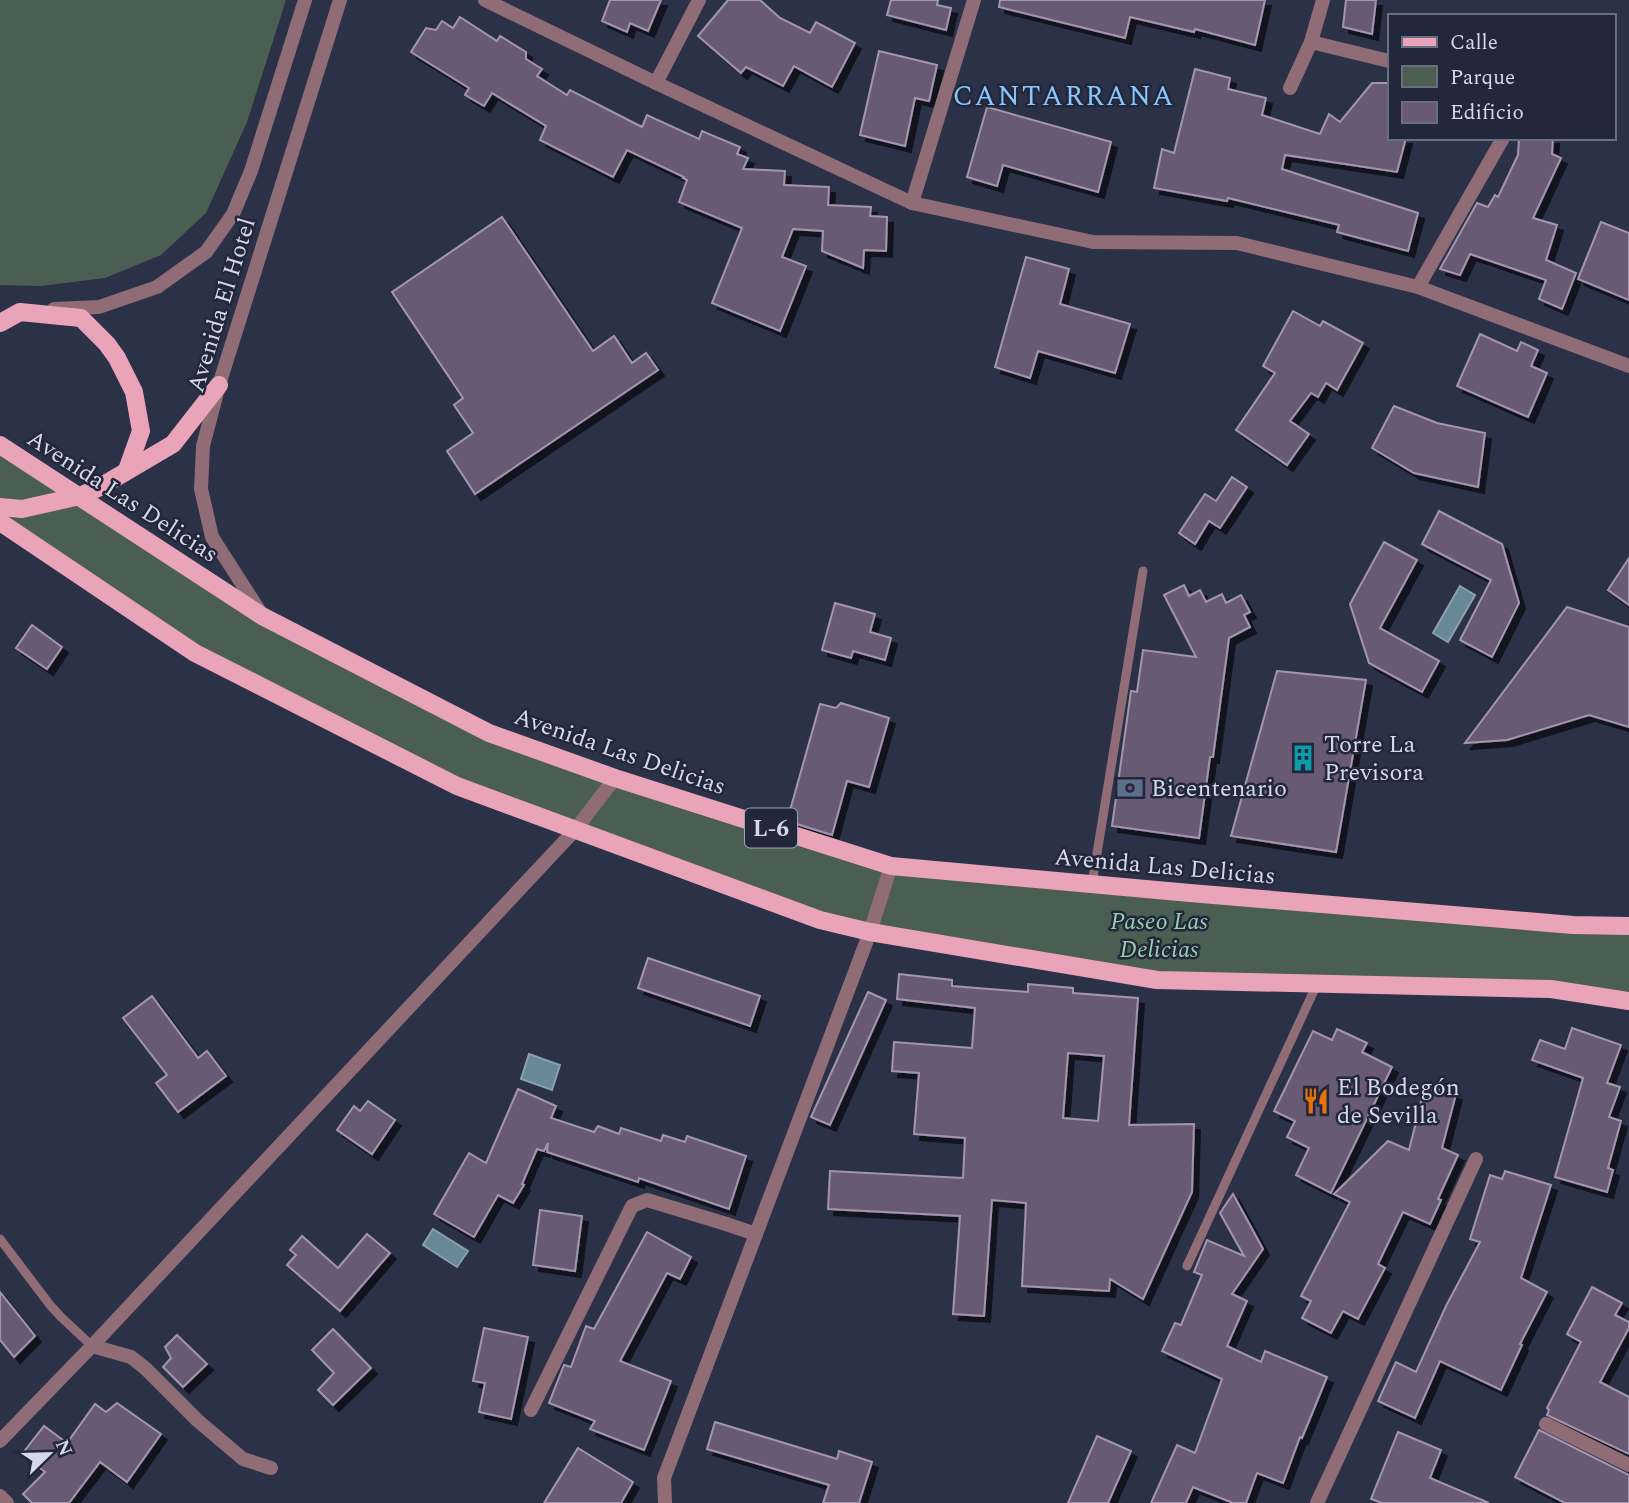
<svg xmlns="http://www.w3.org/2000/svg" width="1629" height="1503" viewBox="0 0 1629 1503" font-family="Spectral,serif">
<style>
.green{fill:#4b5e52}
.water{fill:#698897;stroke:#89a0af;stroke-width:2}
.building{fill:#695a73;stroke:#a495ae;stroke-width:2;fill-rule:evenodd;filter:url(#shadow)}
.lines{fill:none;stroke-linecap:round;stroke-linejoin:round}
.service{stroke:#8f6c76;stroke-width:9}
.minor{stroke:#8f6c76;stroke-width:14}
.primary{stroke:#eaa4b9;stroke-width:18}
.labels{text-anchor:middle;stroke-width:5;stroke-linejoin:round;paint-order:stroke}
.shield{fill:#22273c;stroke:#9fa3b4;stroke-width:2}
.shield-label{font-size:23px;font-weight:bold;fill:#d4d8e7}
.street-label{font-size:24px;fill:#d4d8e7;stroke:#22273c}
.poi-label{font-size:24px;fill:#d4d8e7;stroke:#22273c;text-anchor:start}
.park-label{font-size:24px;font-style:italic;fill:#99cfaf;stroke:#22273c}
.quarter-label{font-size:28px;letter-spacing:2px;fill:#88c6fc;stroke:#22273c}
</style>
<defs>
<filter id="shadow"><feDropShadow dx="6" dy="6" stdDeviation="0" flood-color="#0009"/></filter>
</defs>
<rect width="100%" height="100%" fill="#2b3147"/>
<!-- green -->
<g class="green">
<polygon points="0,0 286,0 247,122 206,213 161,255 105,278 41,286 0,285"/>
<polygon points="0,445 262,616 489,733 891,866 1629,926 1629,1001 1157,980 870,932 457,786 195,653 0,522"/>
</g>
<!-- water -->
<g class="water">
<polygon points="1460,586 1475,595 1448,642 1433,633"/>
<polygon points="529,1054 560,1065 552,1090 521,1079"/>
<polygon points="433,1229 468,1251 457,1267 423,1245"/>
</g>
<!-- building -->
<g class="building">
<polygon points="610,0 661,0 648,31 630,23 627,32 602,21"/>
<polygon points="728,0 760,0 780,18 810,33 816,22 855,43 832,87 794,66 783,86 746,67 741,73 698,36"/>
<polygon points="891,0 938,0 937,5 951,8 946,30 887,15"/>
<polygon points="1000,0 1265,0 1255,45 1195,29 1194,32 1130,17 1125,38 999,7"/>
<polygon points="1346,0 1376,0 1372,34 1343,27"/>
<polygon points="460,17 497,41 500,36 526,52 526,59 542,69 537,76 567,95 570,90 642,127 647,115 699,139 702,131 740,147 737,154 748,158 743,169 785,171 784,185 829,187 828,205 871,207 870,216 887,217 886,251 864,250 863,268 822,251 823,231 793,229 782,257 806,266 780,331 712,303 742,228 679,202 687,180 683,178 684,177 627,150 613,177 540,140 546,126 492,93 484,106 465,95 469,88 411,52 426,28 436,30 442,21 453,28"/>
<polygon points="879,51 937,65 929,101 915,98 905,146 860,135"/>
<polygon points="1195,69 1230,78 1228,89 1266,98 1262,115 1320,134 1329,114 1340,122 1372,83 1389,83 1389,138 1406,138 1397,172 1285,155 1282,169 1418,213 1408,251 1337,232 1339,225 1228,198 1227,201 1154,188 1162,149 1174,153"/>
<polygon points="987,107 1111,142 1098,192 1003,165 997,186 967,177"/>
<polygon points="1519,138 1553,138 1552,154 1561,158 1533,218 1557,225 1546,260 1576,273 1562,309 1539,299 1546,280 1470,254 1460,275 1440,269 1477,203 1488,207 1495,195 1498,197 1518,155"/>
<polygon points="502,217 593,351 614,336 632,363 646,353 658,370 475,494 447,451 473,433 454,405 463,398 392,292"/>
<polygon points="1601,222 1629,233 1629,300 1578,279"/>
<polygon points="1026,257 1069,269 1060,304 1130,324 1115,373 1038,351 1030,378 995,367"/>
<polygon points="1293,311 1320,326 1323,321 1363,343 1337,390 1326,383 1318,397 1311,393 1290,421 1309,434 1287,465 1236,430 1275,373 1263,366"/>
<polygon points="1480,334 1517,351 1521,342 1538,350 1531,366 1547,373 1528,417 1457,386"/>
<polygon points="1394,406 1437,423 1485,433 1478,487 1414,473 1372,448"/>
<polygon points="1232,477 1247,487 1220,528 1209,521 1195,544 1179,533 1205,494 1216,501"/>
<polygon points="1439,511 1502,544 1519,603 1492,657 1460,640 1491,580 1422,544"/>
<polygon points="1384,542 1417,560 1380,628 1439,661 1422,692 1369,663 1350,604"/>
<polygon points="1629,558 1629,605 1608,590"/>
<polygon points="1184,585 1189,596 1200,590 1206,602 1222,594 1226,603 1241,595 1250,612 1244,615 1250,627 1229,638 1213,757 1210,757 1199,838 1112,826 1131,691 1137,692 1143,650 1196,657 1164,595"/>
<polygon points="835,603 875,614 870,632 891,638 885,660 853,651 851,658 822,650"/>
<polygon points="1567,607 1629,627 1629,727 1589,715 1507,740 1465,743"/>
<polygon points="32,625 62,647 47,669 16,648"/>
<polygon points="1277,671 1366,680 1336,852 1231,836"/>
<polygon points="841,703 889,718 869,787 847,781 832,835 787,821 820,704 836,708"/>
<polygon points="648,958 760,996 750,1026 638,988"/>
<path d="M899,974L952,980V986L1028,992V984L1073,988V993L1138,998L1129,1125L1194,1124L1192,1192L1143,1299L1110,1279L1109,1291L1022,1286L1026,1203L992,1200L984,1316L953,1314L960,1216L828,1209L830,1171L963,1178L965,1138L914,1134L919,1073L892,1071L894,1042L972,1048L975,1008L897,999ZM1068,1053L1104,1056L1098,1121L1063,1118Z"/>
<polygon points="868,992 886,1000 830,1125 811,1117"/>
<polygon points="152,996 198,1058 207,1051 226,1076 178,1112 156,1083 167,1075 123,1018"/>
<polygon points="1572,1028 1621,1045 1607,1083 1620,1087 1609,1117 1621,1121 1608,1168 1613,1170 1607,1192 1555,1177 1583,1078 1532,1060 1540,1040 1565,1049"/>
<polygon points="1337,1029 1367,1043 1362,1052 1392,1067 1331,1193 1296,1175 1309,1148 1287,1137 1295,1121 1274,1111 1313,1031 1332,1040"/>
<polygon points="1425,1086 1456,1094 1442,1148 1458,1155 1438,1199 1441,1200 1430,1224 1403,1212 1378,1264 1385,1268 1358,1319 1343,1311 1331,1333 1302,1318 1311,1301 1301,1296 1350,1202 1334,1194 1388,1141 1409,1150"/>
<polygon points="518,1089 556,1106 551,1118 594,1132 598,1126 619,1134 621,1128 661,1141 663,1135 685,1142 687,1136 746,1156 729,1209 639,1178 638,1182 547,1152 548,1143 544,1151 537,1149 522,1184 524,1185 513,1203 498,1195 474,1237 434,1214 469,1153 486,1163"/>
<polygon points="368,1101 395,1120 372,1154 337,1130 354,1106 360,1111"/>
<polygon points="1505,1171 1551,1185 1521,1278 1547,1292 1520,1344 1522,1345 1501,1390 1440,1361 1415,1418 1378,1401 1396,1362 1416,1372 1446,1306 1480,1242 1470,1239 1490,1175 1502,1179"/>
<polygon points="1233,1194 1263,1249 1232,1294 1247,1301 1227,1346 1261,1362 1265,1351 1327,1377 1302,1438 1300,1437 1283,1483 1257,1473 1246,1503 1233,1503 1193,1487 1186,1503 1151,1503 1177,1445 1195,1453 1222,1379 1162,1351 1175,1323 1181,1325 1202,1275 1194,1272 1207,1240 1244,1256 1220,1213"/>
<polygon points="540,1210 582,1216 575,1271 533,1265"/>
<polygon points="647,1232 691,1257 680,1279 667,1273 620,1361 671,1381 644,1450 590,1429 595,1421 549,1403 564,1365 571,1367 586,1326 594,1329"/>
<polygon points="367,1234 390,1253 340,1311 287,1265 296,1255 290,1250 302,1236 338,1268"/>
<polygon points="1592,1287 1622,1303 1615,1315 1629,1322 1629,1328 1600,1382 1629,1397 1629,1454 1547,1415 1549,1410 1547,1408 1581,1342 1567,1334"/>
<polygon points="0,1292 35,1336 14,1357 0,1340"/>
<polygon points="484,1328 528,1337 511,1419 479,1412 485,1383 473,1381"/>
<polygon points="333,1329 371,1368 333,1405 318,1390 334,1373 312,1350"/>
<polygon points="177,1335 207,1364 183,1387 163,1367 171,1358 165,1347"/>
<polygon points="117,1403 161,1434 127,1482 100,1462 69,1503 32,1503 23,1494 45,1472 22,1454 44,1426 67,1443 95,1404 106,1412"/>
<polygon points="715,1422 837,1459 839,1451 872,1462 859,1503 823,1503 829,1485 707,1449"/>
<polygon points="1539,1430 1629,1475 1629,1503 1565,1503 1515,1477"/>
<polygon points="1398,1432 1441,1450 1430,1478 1489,1503 1382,1503 1371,1499"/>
<polygon points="1097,1436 1131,1451 1108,1503 1068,1503"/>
<polygon points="578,1448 633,1482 621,1503 544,1503"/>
</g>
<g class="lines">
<!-- service -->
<g class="service">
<polyline points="1092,884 1143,571"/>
<polyline points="0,1239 50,1305 61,1317 92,1346"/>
<polyline points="1187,1266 1317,984"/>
</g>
<!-- minor -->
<g class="minor">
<polyline points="485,0 656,83 912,203 1093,242 1237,243 1418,287 1629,366"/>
<polyline points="1311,42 1389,61"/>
<polyline points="656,83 699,0"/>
<polyline points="1290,88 1311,42 1323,0"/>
<polyline points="912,203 974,0"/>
<polyline points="1418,287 1503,138"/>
<polyline points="54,309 99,307 157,287 206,252 233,214 251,171 305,0"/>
<polyline points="262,615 212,537 201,489 203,446 219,385 340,0"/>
<polyline points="92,1346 131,1357 145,1368 197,1420 243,1459 271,1468"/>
<polyline points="531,1410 632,1206 647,1200 723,1223 756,1234"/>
<polyline points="1546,1424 1629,1465"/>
<polyline points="0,1441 92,1346 575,830 615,778"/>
<polyline points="0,1496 7,1503"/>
<polyline points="665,1503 664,1478 870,932 891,866"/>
<polyline points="1317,1503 1476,1159"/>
</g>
<!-- primary -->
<g class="primary">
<polyline points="0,323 20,312 81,318 107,344 117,358 134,392 141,431 127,470"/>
<polyline points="0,445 262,616 489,733 615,778 891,866 1190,893 1573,925 1629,926"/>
<polyline points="0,507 22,509 80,496 100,487 173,444 219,385"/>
<polyline points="0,522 195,653 457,786 820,920 870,932 1157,980 1551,989 1629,1001"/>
</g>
</g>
<!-- icons -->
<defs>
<g id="building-bare" transform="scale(2.1)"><path d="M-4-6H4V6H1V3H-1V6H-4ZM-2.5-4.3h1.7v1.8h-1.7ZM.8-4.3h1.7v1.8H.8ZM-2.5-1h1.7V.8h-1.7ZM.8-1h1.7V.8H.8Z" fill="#0f9aa8" stroke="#22273c" stroke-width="2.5" paint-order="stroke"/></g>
<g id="bank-bare" transform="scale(2.1)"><path d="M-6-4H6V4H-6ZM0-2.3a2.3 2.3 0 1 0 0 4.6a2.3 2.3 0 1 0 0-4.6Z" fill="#5c6f8a" stroke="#22273c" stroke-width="2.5" paint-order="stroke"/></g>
<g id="restaurant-bare" transform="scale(2.1)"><path d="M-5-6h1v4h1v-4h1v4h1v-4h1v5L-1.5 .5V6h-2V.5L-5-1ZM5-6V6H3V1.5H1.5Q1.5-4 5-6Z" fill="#e8710a" stroke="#22273c" stroke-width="2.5" paint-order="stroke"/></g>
</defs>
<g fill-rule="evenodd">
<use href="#building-bare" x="1303" y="758"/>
<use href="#bank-bare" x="1130" y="788"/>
<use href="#restaurant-bare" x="1316" y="1101"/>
</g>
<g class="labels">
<!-- shield labels -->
<rect class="shield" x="745" y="808.5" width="52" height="39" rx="5"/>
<g class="shield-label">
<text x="771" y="836">L-6</text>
</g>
<!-- street labels -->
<g class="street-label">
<text transform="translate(221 305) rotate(-73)" y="8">Avenida El Hotel</text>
<text transform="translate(123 496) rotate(33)" y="8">Avenida Las Delicias</text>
<text transform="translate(620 751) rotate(19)" y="8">Avenida Las Delicias</text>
<text transform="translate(1165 866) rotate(5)" y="8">Avenida Las Delicias</text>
</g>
<!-- poi labels -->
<g class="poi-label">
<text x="1324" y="752">Torre La<tspan x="1324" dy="28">Previsora</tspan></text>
<text x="1151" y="796">Bicentenario</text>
<text x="1337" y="1095">El Bodegón<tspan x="1337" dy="28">de Sevilla</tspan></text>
</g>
<!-- park labels -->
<g class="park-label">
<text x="1159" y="929">Paseo Las<tspan x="1159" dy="28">Delicias</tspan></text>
</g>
<!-- quarter labels -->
<g class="quarter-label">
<text x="1064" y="105">CANTARRANA</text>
</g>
</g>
<!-- legend -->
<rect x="1388" y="14" width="228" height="126" fill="#22273c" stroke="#696e80" stroke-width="2"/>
<rect x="1402" y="37" width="35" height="10" fill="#eaa4b9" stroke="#696e80" stroke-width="2"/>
<text x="1450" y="49" font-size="21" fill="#d4d8e7">Calle</text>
<rect x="1402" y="66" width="35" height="21" fill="#4b5e52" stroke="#696e80" stroke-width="2"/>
<text x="1450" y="84" font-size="21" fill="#d4d8e7">Parque</text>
<rect x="1402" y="102" width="35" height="21" fill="#695a73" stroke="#696e80" stroke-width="2"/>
<text x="1450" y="119" font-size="21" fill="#d4d8e7">Edificio</text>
<!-- north arrow -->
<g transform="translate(49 1454) rotate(67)" stroke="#22273c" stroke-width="5" paint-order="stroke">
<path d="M0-5L12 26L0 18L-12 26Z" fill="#d4d8e7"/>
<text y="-10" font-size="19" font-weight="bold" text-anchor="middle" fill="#d4d8e7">N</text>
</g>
</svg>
